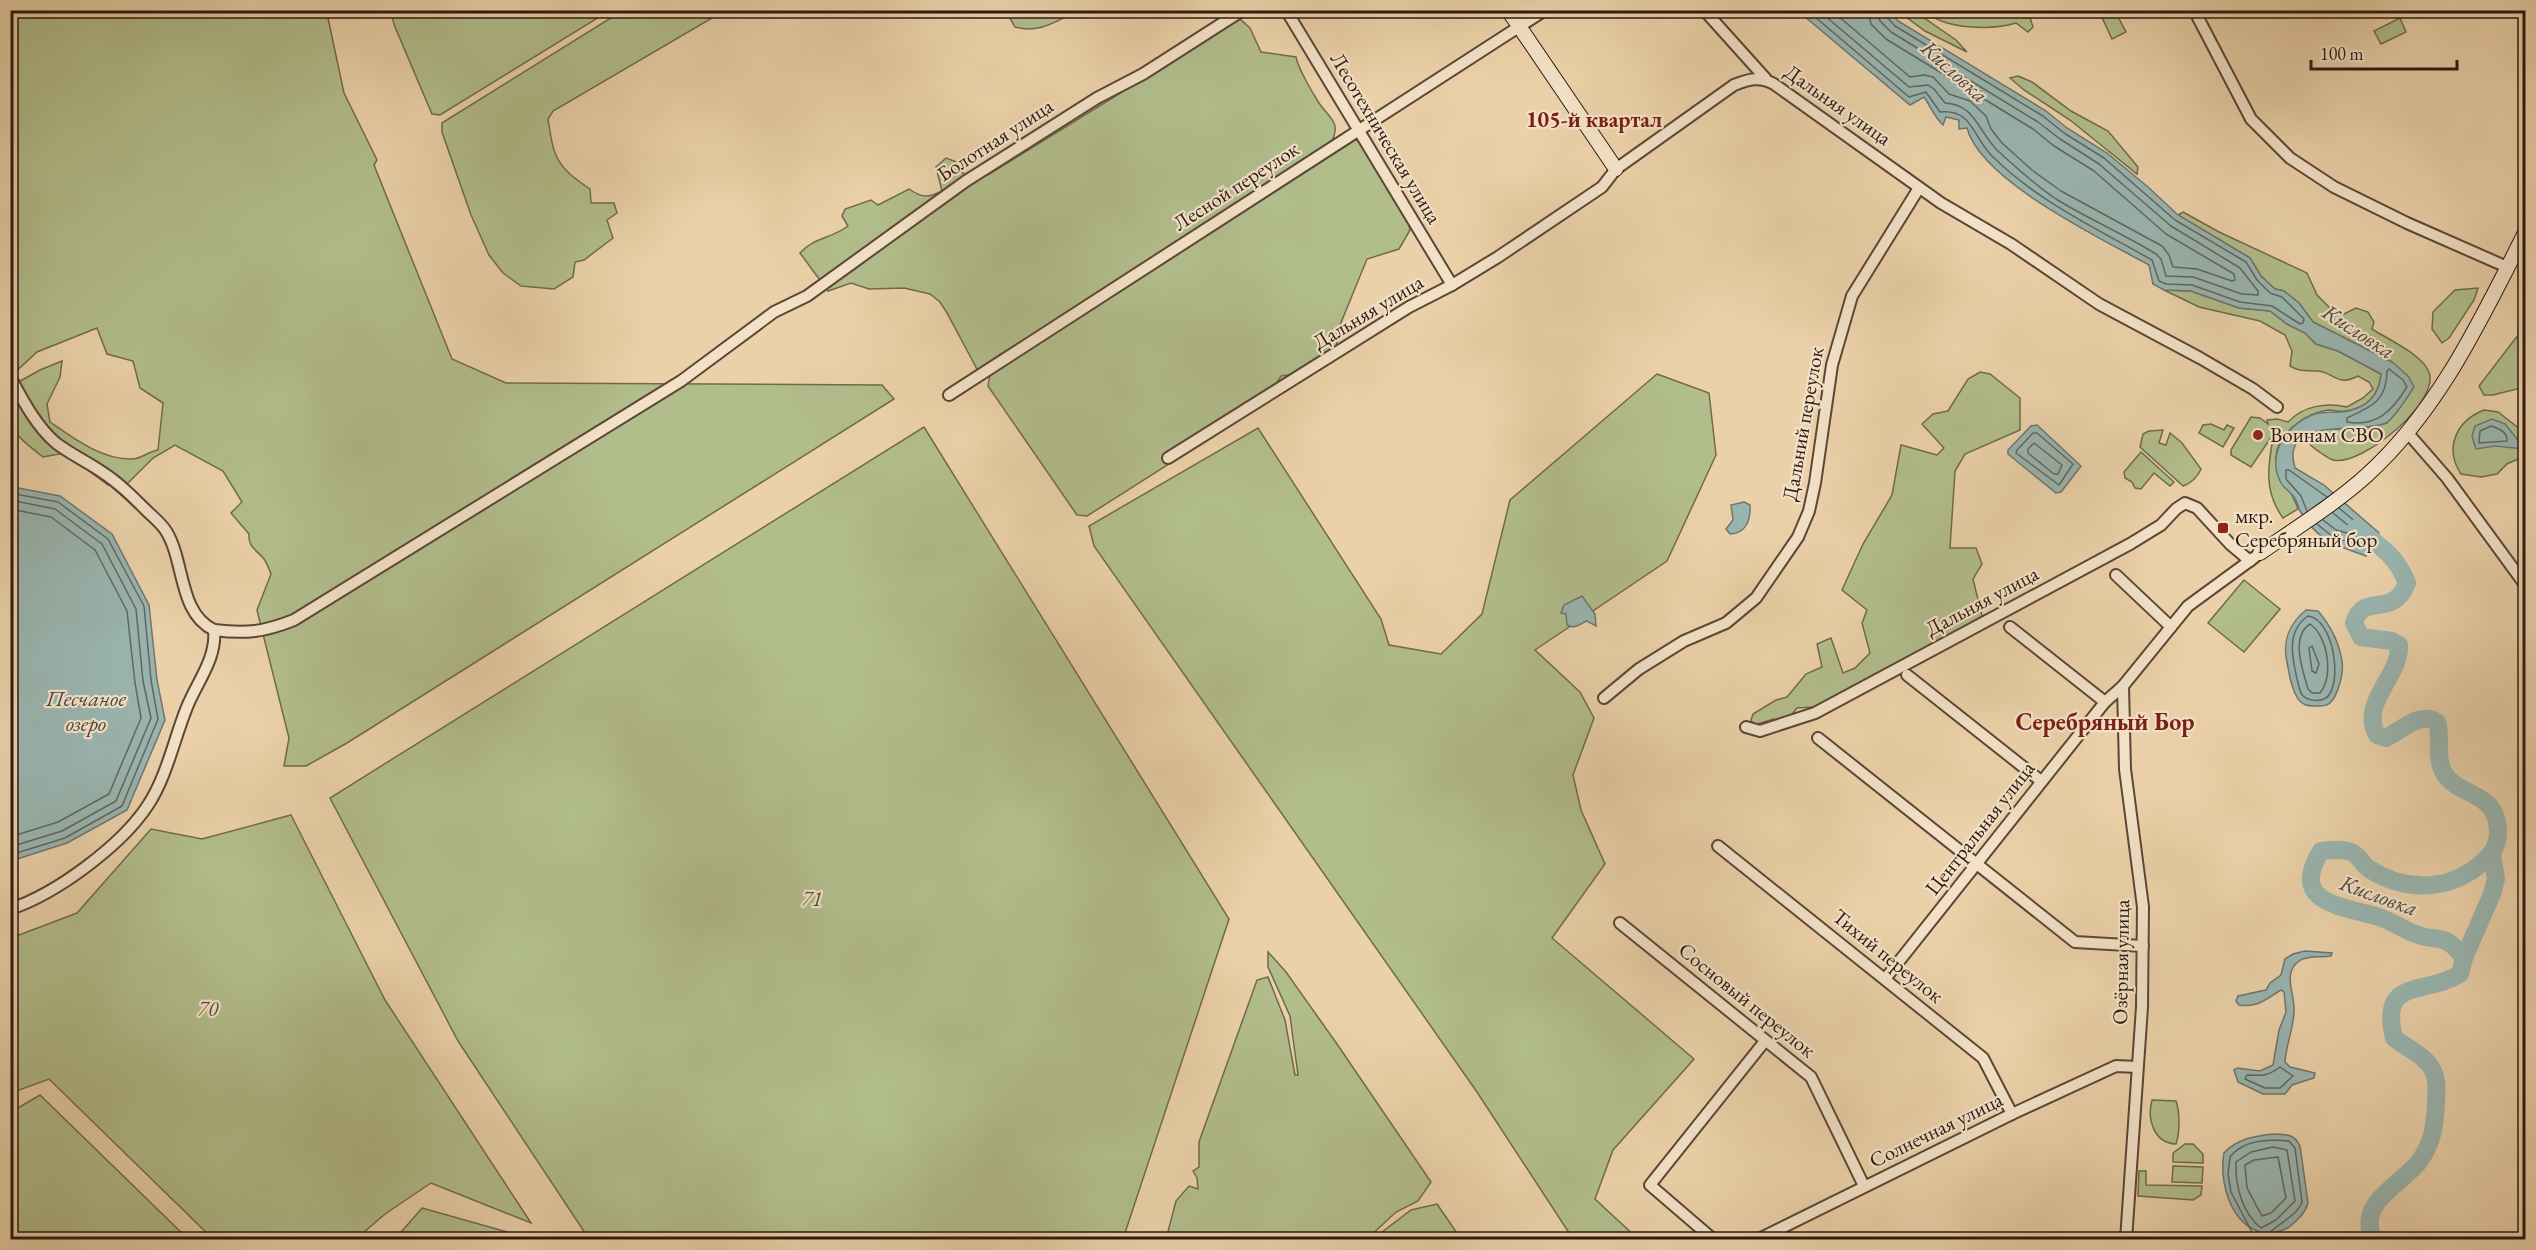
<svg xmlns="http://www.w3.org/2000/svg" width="2536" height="1250" viewBox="0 0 2536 1250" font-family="'EB Garamond',serif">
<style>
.green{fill:#b2bd8c;stroke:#706a4e;stroke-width:1.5}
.water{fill:#99b5b0;stroke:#6e7670;stroke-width:1.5}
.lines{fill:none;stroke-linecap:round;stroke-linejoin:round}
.shore{stroke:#636660;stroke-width:1.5}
.river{stroke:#99b5b0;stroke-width:18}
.street-casing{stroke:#5c4636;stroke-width:14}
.secondary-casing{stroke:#2d1810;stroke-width:16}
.street{stroke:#f2e1c7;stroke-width:10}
.secondary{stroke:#f2e1c7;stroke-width:14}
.poi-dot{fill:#8f2418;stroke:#f2e1c7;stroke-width:2}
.labels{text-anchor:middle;stroke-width:4.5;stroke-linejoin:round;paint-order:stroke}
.street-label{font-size:21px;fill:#2d1810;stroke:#f2e1c7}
.poi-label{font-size:21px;fill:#2d1810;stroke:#f2e1c7;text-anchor:start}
.park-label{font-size:21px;font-style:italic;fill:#554a35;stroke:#f2e1c7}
.water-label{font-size:22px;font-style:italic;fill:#4d4740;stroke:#f2e1c7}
.neighbourhood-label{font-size:22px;font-weight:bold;fill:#7a1f14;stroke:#f2e1c7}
.quarter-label{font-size:24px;font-weight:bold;fill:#7a1f14;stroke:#f2e1c7}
</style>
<rect width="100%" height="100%" fill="#ebd1a9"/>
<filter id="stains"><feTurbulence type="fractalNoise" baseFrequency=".00333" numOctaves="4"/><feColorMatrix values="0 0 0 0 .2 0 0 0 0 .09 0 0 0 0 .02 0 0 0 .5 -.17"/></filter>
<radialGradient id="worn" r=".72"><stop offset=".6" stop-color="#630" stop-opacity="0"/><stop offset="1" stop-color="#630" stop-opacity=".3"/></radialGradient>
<!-- green -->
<g class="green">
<path d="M320,10L319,16L328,18L344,93L377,160L374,165L452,359L506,383L882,385L894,399L347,743L306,766H284L289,738L257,610L271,574C269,569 267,563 264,559C257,550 248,548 249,534L231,513L242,502L223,471L175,445L153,458L124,487L108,485L65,453L43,457C7,429 11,430 11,386L40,370L62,361L60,377L47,404L50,422C73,438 102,460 132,459C141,459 149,451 158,450L163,403L140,388L133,361L107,354L97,328L37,352L11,376V11Z"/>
<polygon points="390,11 390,10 609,11 440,115 432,114 395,27"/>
<path d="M622,11H724L553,111L548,119C554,159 556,166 590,189L591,203H614L617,213L607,220L613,238L584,260L575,262L573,277L554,289L521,286L503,273L489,255L471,215L442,132V123Z"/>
<path d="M1006,11H1078C1056,21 1039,34 1015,27Z"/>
<polygon points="1898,11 1914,11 1956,40 1967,52 1925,31"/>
<path d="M1926,11H2028L2033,27L2028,32L2016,23C1993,30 1943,30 1926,11Z"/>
<polygon points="2099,11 2115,11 2126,32 2112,39"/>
<polygon points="2400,18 2406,32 2381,44 2374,31"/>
<path d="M1240,19L1250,28L1261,52L1296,57C1298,68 1312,92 1319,103C1329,118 1342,122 1331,143L978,371L947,313L940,302L930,294L904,288L869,289L851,283L828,291L800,253C814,237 831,239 848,226L842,216L845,209L871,200L878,205L909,189C922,198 928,198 942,191L936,167L946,158L957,162L965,176L988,175Z"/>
<polygon points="2018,76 2032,82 2071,111 2108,131 2138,167 2137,174 2070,120 2024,90 2010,78"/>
<polygon points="1355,140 1370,144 1407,216 1410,230 1399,249 1367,259 1338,330 1336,352 1307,373 1281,376 1265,403 1087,516 1077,515 988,386 990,374"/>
<path d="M2183,212L2219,232L2307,273L2317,295L2331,309L2344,314L2356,308L2368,312L2374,322L2372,329C2388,339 2420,354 2428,370C2444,399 2362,467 2333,460C2329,459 2324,455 2321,453C2314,448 2309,445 2305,437C2322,424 2340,431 2360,429C2369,428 2378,425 2387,423L2392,362L2313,322L2299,303L2284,291L2275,289L2261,276L2250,258L2178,215Z"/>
<polygon points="2478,288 2474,300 2449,338 2442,343 2432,329 2433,312 2455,290"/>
<path d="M2164,290L2191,291L2239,308L2270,311L2287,324L2305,333L2316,344L2338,351L2381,374C2379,394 2368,408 2346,411C2340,412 2334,410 2328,410C2305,413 2277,434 2276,457C2276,470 2294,495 2298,509L2283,518C2263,491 2268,464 2274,433L2251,467L2231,455V450L2251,417L2260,418L2268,424L2267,420L2277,419L2288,422C2303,406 2326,402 2347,407L2363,398L2373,389L2369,382L2358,376C2337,387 2335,373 2318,371C2306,370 2300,372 2290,366L2292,351L2285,335L2260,321L2199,307Z"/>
<polygon points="2525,326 2525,387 2493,395 2484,395 2479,386"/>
<polygon points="1980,372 1990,374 2020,398 2020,430 1965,454 1955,471 1950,548 1976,548 1982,564 1973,579 1983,620 1814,707 1797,708 1793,713 1795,718 1776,723 1774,719 1754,725 1751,720 1753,714 1776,700 1787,697 1806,674 1822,667 1817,644 1831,638 1843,673 1855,668 1870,653 1862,623 1867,610 1842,590 1863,544 1892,495 1901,445 1937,455 1944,448 1922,424 1933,414 1948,411 1968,379"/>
<polygon points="1657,374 1709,393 1716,455 1667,561 1535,650 1580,692 1594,718 1573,775 1581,810 1605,864 1552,938 1694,1059 1613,1150 1595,1199 1638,1239 1573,1239 1477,1092 1094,546 1089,526 1258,428 1381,619 1389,645 1441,654 1482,614 1510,500"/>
<path d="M2484,410L2498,412L2525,433V456L2507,464L2497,474L2481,477L2461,474C2444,448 2456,421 2484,410Z"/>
<polygon points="2211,424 2224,430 2227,425 2234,428 2223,447 2199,433 2203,425"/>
<polygon points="924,427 1229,919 1123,1239 589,1239 458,1041 330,798"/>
<path d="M2163,430L2159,443L2166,445L2170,433L2182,443L2201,469C2197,478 2192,483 2183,486L2140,447L2143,434L2149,431Z"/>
<polygon points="2141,452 2174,482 2170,486 2154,473 2141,489 2135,488 2132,482 2125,478 2124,472"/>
<polygon points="2244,580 2280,609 2244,652 2208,623"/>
<polygon points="291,815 385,1000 531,1223 431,1183 385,1214 356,1239 213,1239 49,1079 11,1093 11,938 77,913 151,829 202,839"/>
<polygon points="1268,952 1286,972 1337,1044 1431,1182 1418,1201 1396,1212 1367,1239 1166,1239 1176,1201 1189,1186 1198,1189 1197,1178 1193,1171 1199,1167 1199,1142 1257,980 1268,977 1285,1020 1295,1075 1298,1075 1290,1016 1268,967"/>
<polygon points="40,1095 188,1239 11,1239 11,1112"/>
<path d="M2152,1100L2176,1101C2180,1113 2180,1132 2176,1144C2153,1143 2147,1118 2152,1100Z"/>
<polygon points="2185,1144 2193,1144 2203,1154 2203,1163 2173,1162 2173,1153"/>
<polygon points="2173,1166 2203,1167 2202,1183 2172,1182"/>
<polygon points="2139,1171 2146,1171 2146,1185 2202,1186 2201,1195 2193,1200 2138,1196"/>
<polygon points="1437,1204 1461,1239 1373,1239 1411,1210"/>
<polygon points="422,1208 518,1235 515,1240 395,1239"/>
</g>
<!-- water -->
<g class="water">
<path d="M1798,11H1889L1898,21L2046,111L2067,128L2107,153L2148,187L2178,215L2250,258L2261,276L2275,289L2284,291L2299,303L2313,322L2392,362L2408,376L2414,387C2408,396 2394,419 2386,423C2359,435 2279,415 2295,468L2324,485L2379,533L2366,556C2334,544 2319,542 2300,511C2298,507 2297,502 2295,498C2291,492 2283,488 2280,481C2267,453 2286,426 2312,415C2324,410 2335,414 2348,411C2369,406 2379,395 2381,374L2338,351L2316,344L2305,333L2287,324L2270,311L2239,308L2191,291L2164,290L2153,284L2149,265C2102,239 1981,181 1967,128L1959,129V120L1946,117L1943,125C1934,117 1931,107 1924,97L1910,105Z"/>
<polygon points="2492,419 2505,424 2525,449 2495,446 2476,449 2472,436 2475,426"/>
<polygon points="2037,425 2081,466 2061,492 2056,493 2008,454 2008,450 2031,426"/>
<polygon points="13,487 60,496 112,534 149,605 157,680 165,720 127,810 67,843 11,861 10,488"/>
<path d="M1744,502L1750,505C1751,519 1746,534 1730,534L1726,529L1733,520L1731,505Z"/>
<path d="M1582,596L1595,614L1596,626L1587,621C1580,623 1576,630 1567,625L1566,614L1561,613L1564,605Z"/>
<path d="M2306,610L2318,611C2330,625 2339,642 2342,661C2344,672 2338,696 2330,703C2325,707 2321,706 2316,706C2308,706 2301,705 2297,697C2291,688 2289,673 2287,662C2282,641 2290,623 2306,610Z"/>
<path d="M2305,951L2332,953L2331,956C2321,958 2308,955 2299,961C2282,973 2295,995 2294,1010C2294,1028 2286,1044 2285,1062L2290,1067L2315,1073L2314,1078L2292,1085L2285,1094H2263L2238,1082L2234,1070L2237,1068L2260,1071L2273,1065L2279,1030L2286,1012L2284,992L2281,990C2266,999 2258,1008 2239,1005L2236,1001L2238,996L2266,990L2270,983L2281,975L2285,959L2293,954Z"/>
<path d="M2273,1134C2286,1135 2294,1133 2300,1146L2308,1203C2305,1214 2296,1221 2288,1228C2240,1250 2217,1190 2224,1153C2237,1139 2254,1136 2273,1134Z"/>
</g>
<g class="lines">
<!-- shore -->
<g class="shore">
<path d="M1807,10L1909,97L1926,92L1940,112C1972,109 1972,135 1991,155C2037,201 2095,228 2152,260L2159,281L2166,284L2192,285L2240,302L2272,306L2300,324L2303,323L2304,319L2282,297L2270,293L2257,280L2246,262L2175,220L2104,158L2064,133L2043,116L1895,26L1886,16L1885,10"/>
<path d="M1818,10L1909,87L1928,85L1934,89L1945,103C1976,104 1979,134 1999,152C2017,168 2035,185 2056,199C2088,219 2124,234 2156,254L2161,259L2166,276L2193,277L2242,294L2258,295V291L2240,268L2171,226L2099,164L2060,139L2038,122L1891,32L1880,21L1877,10"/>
<polyline points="1831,10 1910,77 1924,75 1933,77 1949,94 1970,101 1986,116 1991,129 2002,143 2032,170 2061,191 2162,246 2169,255 2173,267 2197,269 2232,281 2235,280 2234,274 2166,234 2094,171 2054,146 2033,129 1886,39 1871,24 1868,10"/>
<path d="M2389,369L2403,380L2407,387C2392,411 2377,427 2347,422V418C2371,407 2387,401 2387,371Z"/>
<path d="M2491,426C2498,428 2508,432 2507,441L2479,443L2480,431Z"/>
<polygon points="2033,433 2037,433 2073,464 2059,485 2016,453 2017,450"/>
<polygon points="2034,443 2062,465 2058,474 2054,474 2028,453 2028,449"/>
<polyline points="10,493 58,502 108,539 144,606 151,680 158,719 122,806 65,838 10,855"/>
<polyline points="10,500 55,509 102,544 136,609 143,681 151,718 116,801 62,831 10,847"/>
<polyline points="10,509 51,517 95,550 127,611 135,683 141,718 109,794 58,822 10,837"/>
<polyline points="2307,511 2301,496 2286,479 2286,470 2289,470 2327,497"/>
<polyline points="2323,520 2336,530 2355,535 2355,531 2333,513"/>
<polyline points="2317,524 2333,537 2364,547 2370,534 2339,508"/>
<path d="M2308,616C2336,619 2345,697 2321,700C2315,701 2308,700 2303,696C2299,692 2299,685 2297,679C2292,657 2286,631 2308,616Z"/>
<path d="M2310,624C2328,636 2334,677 2320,693H2312L2308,689C2303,671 2290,637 2310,624Z"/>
<polygon points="2312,646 2319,664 2316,673 2312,671 2309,648"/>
<path d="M2280,1067L2293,1076L2280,1088H2265L2245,1079L2247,1075C2262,1076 2268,1076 2280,1067Z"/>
<path d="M2273,1147L2287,1150L2295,1201L2276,1220L2261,1228C2242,1213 2235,1185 2236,1162L2251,1152Z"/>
<polygon points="2278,1157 2286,1198 2271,1213 2262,1216 2247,1188 2245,1165 2254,1160"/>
<path d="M2256,1240L2231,1192L2228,1174L2230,1157C2243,1140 2269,1139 2289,1141L2295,1148L2302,1202C2296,1219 2268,1227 2266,1240"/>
</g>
<!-- river -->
<g class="river">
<path d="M2356,528C2378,544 2397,556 2407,583C2393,620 2363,591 2354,623L2361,637L2392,641L2399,645C2401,676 2359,703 2377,735L2386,738C2402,730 2420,711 2437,722C2442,737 2435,756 2443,771C2454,794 2489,792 2496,818C2501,836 2497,850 2483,862C2449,892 2406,892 2369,869C2363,865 2359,856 2353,853C2344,848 2331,850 2321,851C2288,904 2343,906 2379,917C2391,921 2401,928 2413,933C2438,944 2443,930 2464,958L2460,974C2425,996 2379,976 2394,1038C2404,1046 2419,1053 2427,1062C2438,1073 2437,1088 2436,1102C2435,1124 2433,1144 2418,1163C2400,1185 2355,1204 2374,1240"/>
<polyline points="2464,958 2492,894 2496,879 2492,854"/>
</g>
<!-- street casing -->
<g class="street-casing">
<g id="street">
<polyline points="1286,10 1452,285"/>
<polyline points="1704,10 1766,79"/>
<polyline points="2194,10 2251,119 2290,158 2334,187 2407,223 2507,267"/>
<polyline points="949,395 1545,10"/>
<polyline points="2407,432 2447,478 2526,586"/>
<path d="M1168,458L1409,307L1452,285L1498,257L1602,187L1616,169L1734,85C1749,79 1760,76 1774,84L1941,203L2011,244L2099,304L2200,358L2253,389L2277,407"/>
<polyline points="2116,575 2171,627"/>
<polyline points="2010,627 2105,702"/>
<path d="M214,630C246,634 264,632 294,620L681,381L774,312L807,296L966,181L1097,98L1143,74L1243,10"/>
<polyline points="1907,675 2041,781"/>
<polyline points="2123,686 2125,769 2143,907 2142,1007 2126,1240"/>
<polyline points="1604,698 1639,669 1684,641 1726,623 1756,598 1798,537 1809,511 1815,483 1832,365 1852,296 1919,188"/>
<polyline points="1746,727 1760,731 1815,713 2130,544 2161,525 2176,509 2185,503 2197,508 2231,545 2250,561"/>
<polyline points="1818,738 2075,942 2143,946"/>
<polyline points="1718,846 1983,1058 2012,1114"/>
<path d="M10,909C56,894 122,845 148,805C167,776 174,739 187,707C197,682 217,658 214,630C178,613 185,561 166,531C161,523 153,517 147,511C133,497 119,483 102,472C88,462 70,454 56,443C37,427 23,401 12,380"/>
<polyline points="1620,923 1811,1077 1864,1186"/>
<polyline points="1885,979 2105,702 2123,686 2188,606 2255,557"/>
<polyline points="1714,1240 1650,1185 1765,1041"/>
<polyline points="1757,1240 2012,1114 2116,1066 2137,1067"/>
</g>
</g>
<!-- secondary casing -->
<g class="secondary-casing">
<g id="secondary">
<polyline points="1508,10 1616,169"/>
<path d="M2260,553C2296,528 2335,504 2367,475C2440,409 2482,317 2526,231"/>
</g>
</g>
<!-- street -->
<use href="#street" class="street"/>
<!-- secondary -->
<use href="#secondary" class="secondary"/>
</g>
<!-- markers -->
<g class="poi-dot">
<circle cx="2258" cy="435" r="6"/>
<rect x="2217" y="522" width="12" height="12" rx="3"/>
</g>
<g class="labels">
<!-- street labels -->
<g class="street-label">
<text transform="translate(1838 105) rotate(35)" y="7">Дальняя улица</text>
<text transform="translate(1386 138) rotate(59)" y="7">Лесотехническая улица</text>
<text transform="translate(995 140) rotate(-33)" y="7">Болотная улица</text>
<text transform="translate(1236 186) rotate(-33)" y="7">Лесной переулок</text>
<text transform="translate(1368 312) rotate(-31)" y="7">Дальняя улица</text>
<text transform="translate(1803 424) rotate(-80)" y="7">Дальний переулок</text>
<text transform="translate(1982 601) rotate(-28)" y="7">Дальняя улица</text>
<text transform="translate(1980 828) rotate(-52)" y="7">Центральная улица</text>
<text transform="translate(1888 956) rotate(39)" y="7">Тихий переулок</text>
<text transform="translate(2121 962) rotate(-89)" y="7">Озёрная улица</text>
<text transform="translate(1747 1000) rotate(39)" y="7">Сосновый переулок</text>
<text transform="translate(1936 1130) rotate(-26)" y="7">Солнечная улица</text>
</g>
<!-- poi labels -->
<g class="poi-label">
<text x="2270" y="442">Воинам СВО</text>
<text x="2235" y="523">мкр.<tspan x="2235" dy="24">Серебряный бор</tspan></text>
</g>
<!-- park labels -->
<g class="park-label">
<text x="812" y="906">71</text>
<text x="208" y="1016">70</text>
</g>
<!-- water labels -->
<g class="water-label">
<text transform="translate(1955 71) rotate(42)" y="8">Кисловка</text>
<text transform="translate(2359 331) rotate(33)" y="8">Кисловка</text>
<text x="86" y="706">Песчаное<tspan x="86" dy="25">озеро</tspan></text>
<text transform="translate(2379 895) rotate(20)" y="8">Кисловка</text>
</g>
<!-- neighbourhood labels -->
<g class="neighbourhood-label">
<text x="1594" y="127">105-й квартал</text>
</g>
<!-- quarter labels -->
<g class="quarter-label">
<text x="2105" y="730">Серебряный Бор</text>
</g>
</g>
<!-- margin -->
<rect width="2536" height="1250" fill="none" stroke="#ebd1a9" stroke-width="36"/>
<rect x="12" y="12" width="2512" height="1226" fill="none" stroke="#2d1810" stroke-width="3"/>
<rect x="18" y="18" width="2500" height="1214" fill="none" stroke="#2d1810" stroke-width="1.5"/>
<!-- scale -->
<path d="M2311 60v9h146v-9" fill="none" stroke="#2d1810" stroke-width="3"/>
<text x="2320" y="60" font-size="18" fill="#2d1810" stroke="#f2e1c7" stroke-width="4.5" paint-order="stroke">100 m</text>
<rect width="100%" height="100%" filter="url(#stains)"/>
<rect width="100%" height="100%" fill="url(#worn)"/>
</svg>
